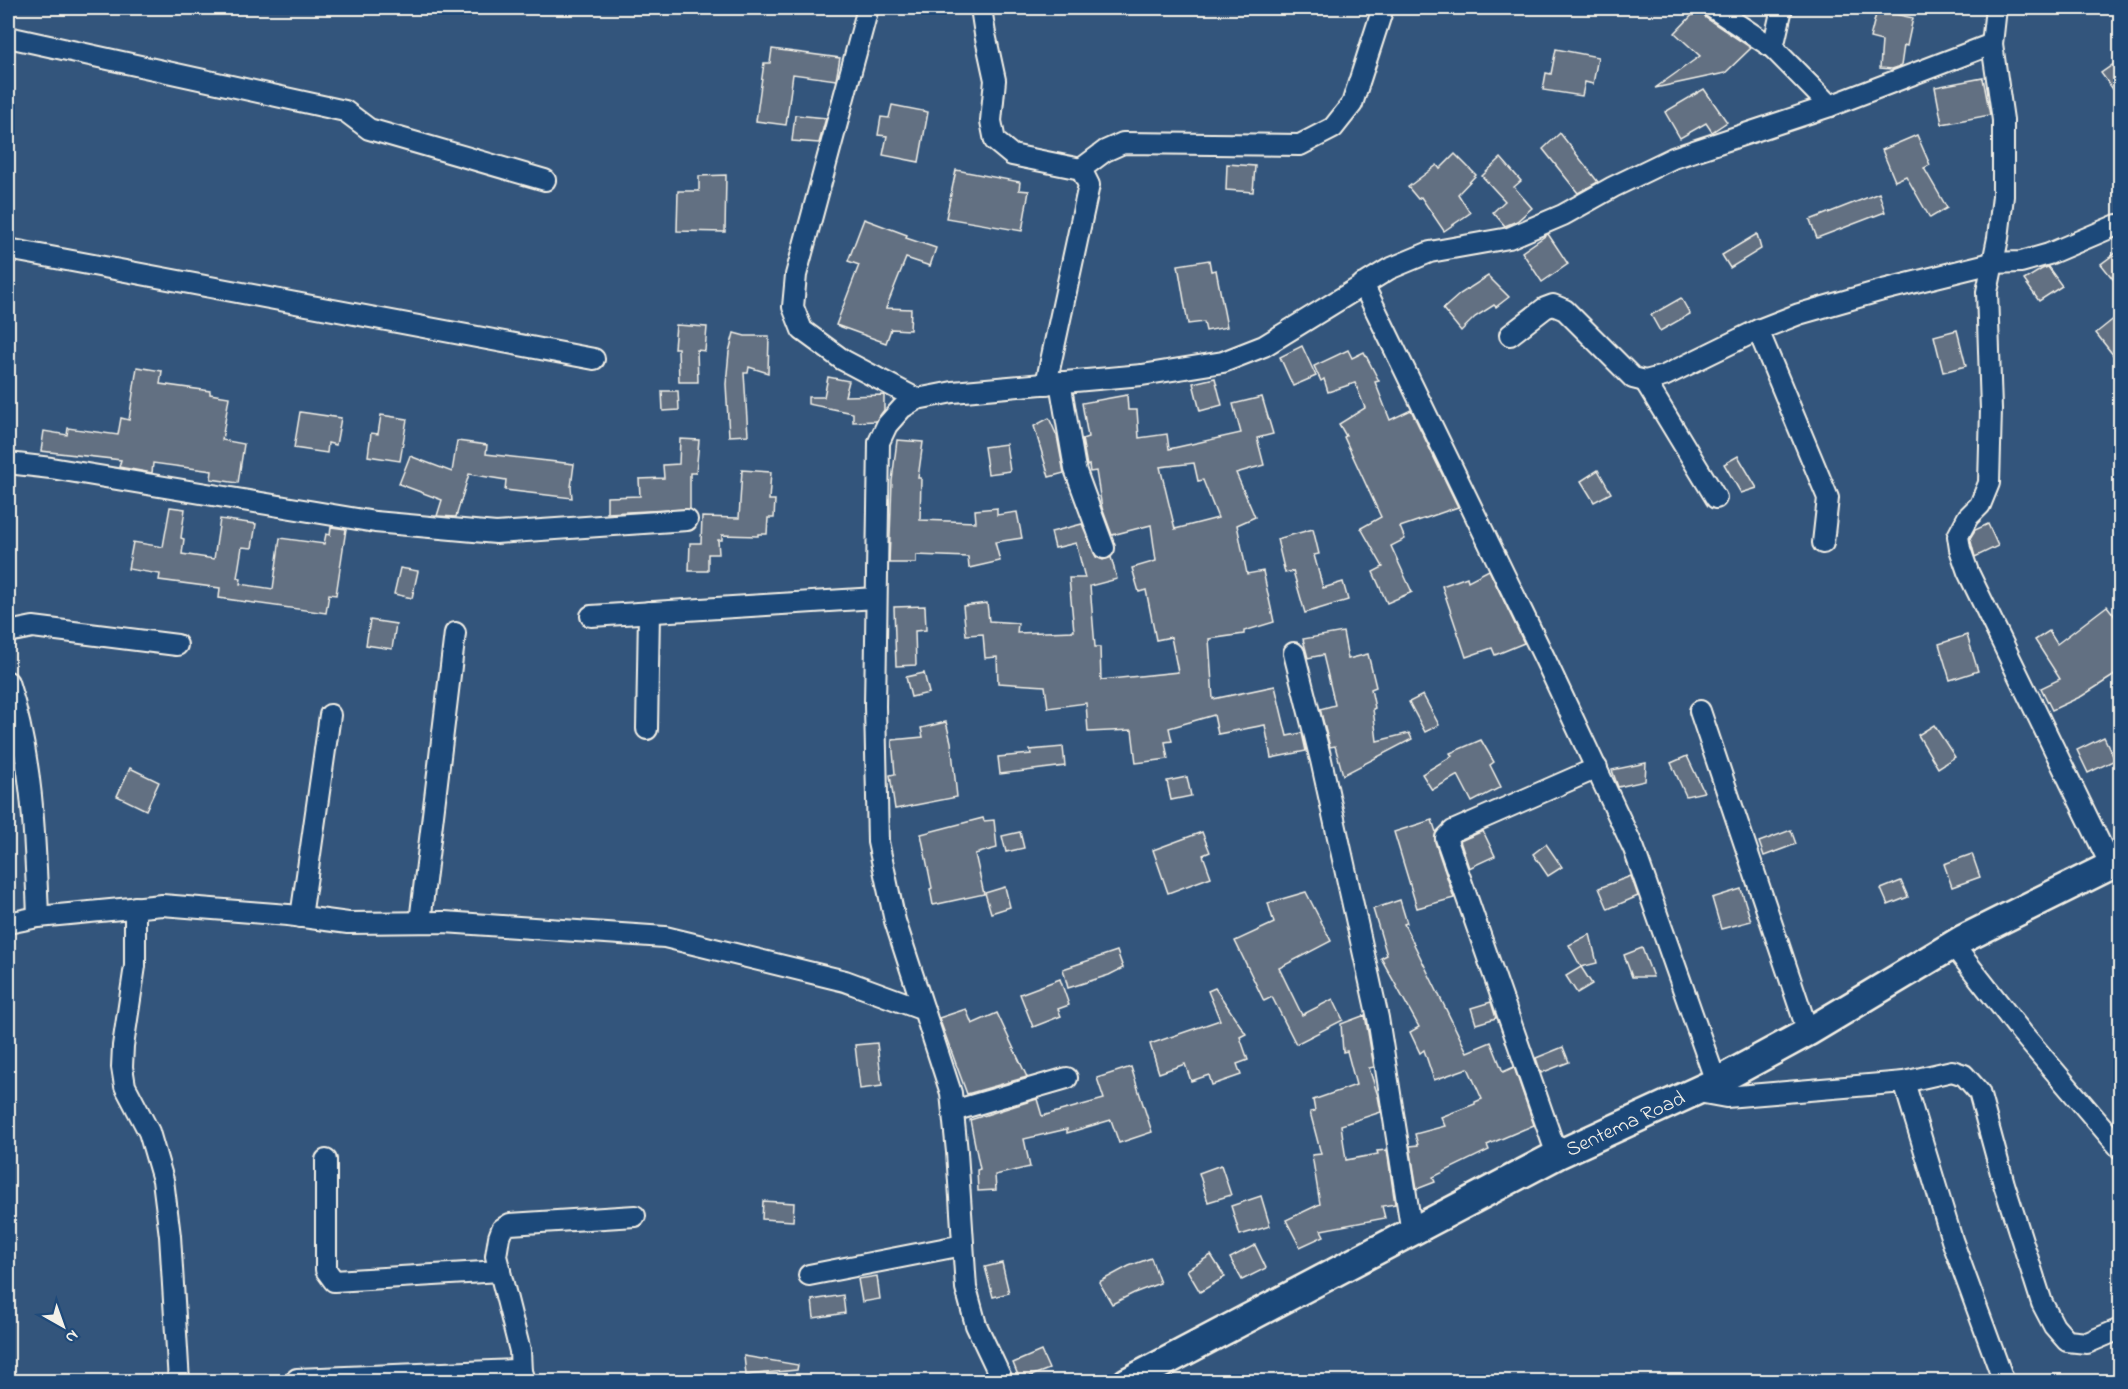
<svg xmlns="http://www.w3.org/2000/svg" width="2128" height="1389" viewBox="0 0 2128 1389" font-family="'Indie Flower',sans-serif">
<style>
.building{fill:#627082;stroke:#f4f1e8;stroke-width:1.5;fill-rule:evenodd}
.lines{fill:none;stroke-linecap:round;stroke-linejoin:round}
.minor-casing{stroke:#f4f1e8;stroke-width:24}
.secondary-casing{stroke:#f4f1e8;stroke-width:32}
.minor{stroke:#1f4a7a;stroke-width:20}
.secondary{stroke:#1f4a7a;stroke-width:27}
.labels{text-anchor:middle;stroke-width:4.5;stroke-linejoin:round;paint-order:stroke}
.street-label{font-size:21px;fill:#f4f1e8;stroke:#1f4a7a}
</style>
<rect width="100%" height="100%" fill="#33557c"/>
<filter id="ink" filterUnits="userSpaceOnUse"><feTurbulence type="fractalNoise" baseFrequency=".0167" numOctaves="2"/><feDisplacementMap in="SourceGraphic" scale="12" xChannelSelector="R" yChannelSelector="G"/><feConvolveMatrix kernelMatrix="1 2 1 2 8 2 1 2 1" color-interpolation-filters="sRGB"/></filter>
<g filter="url(#ink)">
<!-- building -->
<g class="building">
<polygon points="1699,8 1701,8 1706,18 1751,48 1725,73 1655,88 1700,56 1675,33"/>
<polygon points="1877,10 1913,18 1907,46 1904,45 1901,66 1892,69 1880,68 1882,41 1870,38"/>
<polygon points="772,49 840,58 836,80 793,74 786,125 756,121 764,63 770,63"/>
<polygon points="1556,49 1598,57 1593,84 1585,82 1582,96 1543,90 1546,73 1551,74"/>
<polygon points="2121,59 2121,100 2101,73"/>
<polygon points="1983,78 1990,115 1942,124 1935,87"/>
<polygon points="1704,89 1727,122 1712,132 1706,123 1680,138 1665,112"/>
<polygon points="892,105 928,112 919,162 883,155 887,136 878,135 881,117 889,118"/>
<polygon points="795,115 826,118 819,143 792,141"/>
<polygon points="1560,133 1598,182 1578,193 1543,149"/>
<polygon points="1917,135 1930,165 1924,168 1947,208 1930,218 1906,176 1895,181 1882,150"/>
<polygon points="1455,154 1476,175 1458,194 1470,213 1444,231 1421,197 1418,199 1408,187 1437,165 1440,169"/>
<polygon points="1501,158 1521,181 1514,187 1532,208 1517,221 1505,226 1493,212 1505,201 1482,176"/>
<polygon points="1227,164 1255,166 1253,192 1226,190"/>
<polygon points="956,170 1020,182 1019,190 1029,191 1022,231 946,218"/>
<polygon points="726,175 725,232 677,231 678,191 699,191 699,176"/>
<polygon points="1879,193 1885,212 1817,238 1810,220"/>
<polygon points="864,219 907,235 906,238 936,248 930,266 906,258 886,308 911,309 910,330 891,329 886,343 836,325 859,265 848,261"/>
<polygon points="1548,234 1568,264 1542,282 1522,252"/>
<polygon points="1757,234 1761,249 1730,268 1722,255"/>
<polygon points="2121,249 2121,289 2101,264"/>
<polygon points="1209,260 1211,271 1216,270 1227,327 1206,331 1204,322 1188,324 1178,265"/>
<polygon points="2048,267 2062,286 2039,301 2024,280 2042,269"/>
<polygon points="1488,276 1509,297 1496,307 1494,305 1475,317 1461,331 1443,309 1460,294"/>
<polygon points="1681,298 1690,314 1660,331 1651,315"/>
<polygon points="2121,313 2121,365 2096,333"/>
<polygon points="676,325 707,327 705,351 697,350 698,382 679,382 678,348 674,348"/>
<polygon points="1957,330 1966,366 1943,372 1934,336"/>
<polygon points="734,333 745,336 769,336 768,373 749,367 748,373 744,373 748,435 729,436 726,384 729,352"/>
<polygon points="1302,346 1316,376 1293,386 1280,357"/>
<polygon points="1348,350 1352,358 1364,352 1379,381 1375,382 1390,420 1411,410 1458,507 1400,527 1405,539 1391,546 1412,592 1387,603 1373,572 1383,567 1361,528 1381,517 1344,437 1346,436 1339,424 1365,408 1355,383 1328,392 1324,379 1321,381 1314,366"/>
<polygon points="137,367 162,371 160,384 210,391 210,394 229,397 222,440 244,444 238,483 211,479 212,471 153,463 152,473 119,467 121,460 41,451 44,431 67,435 68,428 118,435 121,418 129,420"/>
<polygon points="828,377 849,381 845,396 884,395 884,410 876,421 853,422 853,413 808,404 808,397 824,397"/>
<polygon points="1215,378 1222,405 1200,411 1193,383"/>
<polygon points="662,391 678,391 679,410 663,411"/>
<path d="M1127,395L1128,410H1137L1139,438L1167,434L1169,449L1241,433L1233,404L1262,397L1273,434L1257,438L1264,465L1236,473L1255,517L1237,525L1247,574L1263,571L1274,622L1244,631V634L1209,639L1213,699L1275,686L1287,736L1302,733L1306,751L1271,758L1265,725L1218,734L1214,715L1169,728L1172,741L1165,742L1168,759L1136,763L1132,730L1088,732L1086,703L1048,708L1045,686L998,683L997,657L985,658L983,634L966,635L963,606L987,603L989,621L1018,623L1017,633L1074,631L1069,578H1085L1076,543L1055,548L1051,532L1082,524L1096,557L1103,560L1111,557L1117,579L1090,586L1095,647H1100L1101,680L1178,672L1171,637L1156,640L1146,590L1139,592L1132,568L1156,561L1151,525L1112,535L1102,508L1096,471L1090,472L1089,465L1087,466L1082,439L1088,437L1082,403ZM1194,463L1198,481L1203,480L1218,518L1175,529L1160,467Z"/>
<polygon points="300,412 341,418 336,445 328,443 327,453 294,448"/>
<polygon points="381,415 407,419 400,461 368,456 371,433 378,434"/>
<polygon points="1049,418 1057,436 1064,473 1049,477 1034,426"/>
<polygon points="680,439 699,440 696,473 690,473 690,509 607,513 607,497 640,496 639,479 664,478 663,465 679,464"/>
<polygon points="897,440 923,442 918,478 921,478 920,520 976,522 975,510 997,508 997,515 1017,512 1022,538 995,542 1000,561 969,568 968,557 916,555 916,563 889,563 892,481"/>
<polygon points="457,441 487,445 486,454 574,464 571,487 572,498 505,490 506,480 469,474 456,517 437,516 442,500 399,484 410,456 452,472"/>
<polygon points="1006,444 1010,471 988,474 984,447"/>
<polygon points="1738,456 1757,488 1741,493 1724,464"/>
<polygon points="742,470 771,472 769,500 775,500 774,518 768,518 767,534 758,534 758,536 722,535 722,540 718,540 719,554 708,554 708,571 689,571 690,543 701,543 702,517 739,518"/>
<polygon points="1598,470 1611,493 1594,502 1581,481"/>
<polygon points="170,507 185,509 181,538 184,539 182,554 214,559 220,519 256,524 252,548 242,547 237,578 241,579 240,584 273,589 280,538 324,544 326,534 330,535 331,527 346,529 336,595 329,594 326,613 219,598 220,588 159,580 160,574 128,569 133,542 163,547"/>
<polygon points="1988,524 1998,546 1975,557 1970,538 1975,530"/>
<polygon points="1313,529 1319,554 1314,555 1323,588 1343,582 1348,600 1305,613 1293,571 1285,573 1277,539"/>
<polygon points="400,568 418,571 412,598 394,594"/>
<polygon points="1489,570 1524,643 1495,655 1492,648 1466,657 1442,586 1467,577 1468,581"/>
<polygon points="925,606 926,630 915,631 916,665 896,666 894,607"/>
<polygon points="2107,606 2121,624 2121,671 2082,696 2052,710 2041,688 2060,679 2035,640 2049,631 2057,644"/>
<polygon points="370,620 396,624 392,649 366,645"/>
<polygon points="1343,632 1348,659 1368,654 1376,687 1371,689 1375,708 1373,709 1377,741 1409,733 1412,739 1343,775 1335,746 1330,747 1320,709 1335,705 1323,655 1308,658 1303,639"/>
<polygon points="1967,635 1978,671 1950,680 1939,644"/>
<polygon points="924,673 929,693 911,697 906,677"/>
<polygon points="1423,695 1439,725 1425,732 1409,702"/>
<polygon points="946,722 951,742 957,797 895,809 890,775 895,774 892,740 923,737 921,728"/>
<polygon points="1934,725 1955,757 1938,768 1918,735"/>
<polygon points="2104,737 2115,760 2088,773 2077,750"/>
<polygon points="1481,740 1494,762 1490,765 1501,787 1472,802 1458,775 1432,790 1422,774 1452,756 1450,753"/>
<polygon points="1063,747 1065,766 1000,774 998,757 1031,754 1030,750"/>
<polygon points="1687,756 1704,792 1686,796 1671,763"/>
<polygon points="1646,763 1645,781 1618,787 1612,770"/>
<polygon points="130,768 159,782 146,810 117,796"/>
<polygon points="1187,777 1191,796 1171,800 1167,781"/>
<polygon points="983,818 984,821 994,820 997,848 975,854 984,894 933,905 930,889 932,888 921,834"/>
<polygon points="1432,820 1436,832 1435,842 1454,898 1417,908 1394,832"/>
<polygon points="1791,830 1796,844 1764,856 1759,842"/>
<polygon points="1483,831 1495,856 1469,868 1460,841"/>
<polygon points="1020,832 1024,848 1006,852 1002,836"/>
<polygon points="1202,832 1210,852 1203,855 1211,877 1168,893 1153,850"/>
<polygon points="1546,844 1562,867 1548,876 1533,854"/>
<polygon points="1972,854 1980,877 1952,887 1944,864"/>
<polygon points="1631,876 1638,896 1608,909 1599,888"/>
<polygon points="1901,881 1908,897 1888,905 1881,889"/>
<polygon points="1005,887 1010,907 991,913 985,893"/>
<polygon points="1741,889 1751,921 1721,929 1712,898"/>
<polygon points="1306,892 1331,941 1279,968 1302,1015 1333,999 1343,1020 1296,1044 1272,997 1264,1001 1235,941 1274,923 1268,903"/>
<polygon points="1400,900 1407,923 1404,924 1467,1052 1491,1042 1503,1072 1514,1067 1534,1125 1487,1145 1489,1150 1433,1177 1435,1182 1417,1189 1410,1146 1418,1145 1415,1134 1445,1126 1441,1117 1475,1104 1475,1102 1482,1099 1468,1068 1434,1080 1424,1050 1420,1053 1410,1032 1419,1027 1381,958 1387,955 1373,909"/>
<polygon points="1590,934 1597,963 1581,967 1569,945"/>
<polygon points="1642,948 1653,977 1632,977 1624,955"/>
<polygon points="1117,951 1123,968 1109,975 1068,988 1063,969"/>
<polygon points="1581,967 1592,984 1577,993 1566,976"/>
<polygon points="1060,979 1069,1005 1058,1009 1061,1016 1033,1027 1020,994"/>
<polygon points="1215,988 1246,1034 1240,1037 1248,1060 1237,1064 1241,1075 1212,1085 1209,1075 1191,1081 1185,1064 1159,1073 1150,1044 1220,1020 1208,991"/>
<polygon points="1491,1002 1496,1018 1476,1024 1471,1008"/>
<polygon points="966,1009 972,1024 997,1013 1027,1077 967,1094 939,1018"/>
<polygon points="1365,1015 1374,1067 1369,1068 1378,1096 1381,1112 1341,1125 1346,1160 1378,1154 1377,1151 1387,1150 1395,1204 1382,1206 1385,1218 1321,1230 1324,1236 1300,1247 1286,1220 1320,1204 1312,1155 1321,1154 1310,1112 1315,1111 1313,1100 1356,1085 1347,1051 1343,1052 1341,1024"/>
<polygon points="877,1043 882,1086 860,1089 855,1045"/>
<polygon points="1563,1047 1569,1062 1541,1073 1536,1058"/>
<polygon points="1131,1067 1152,1132 1119,1143 1111,1120 1067,1133 1067,1129 1024,1139 1030,1167 995,1175 996,1190 978,1191 977,1170 980,1169 970,1120 1037,1099 1042,1116 1104,1099 1097,1078"/>
<polygon points="1221,1165 1231,1195 1208,1202 1199,1173"/>
<polygon points="1261,1196 1270,1226 1240,1235 1231,1206"/>
<polygon points="763,1201 794,1203 793,1221 762,1219"/>
<polygon points="1255,1245 1266,1268 1242,1280 1230,1258"/>
<polygon points="1211,1255 1225,1277 1200,1292 1187,1270"/>
<polygon points="1151,1258 1160,1283 1134,1293 1112,1304 1099,1282 1129,1266"/>
<polygon points="1002,1263 1009,1293 993,1297 985,1267"/>
<polygon points="877,1276 880,1299 862,1302 858,1279"/>
<polygon points="843,1295 845,1313 814,1318 812,1300"/>
<polygon points="1041,1351 1049,1369 1020,1380 1013,1363"/>
<polygon points="744,1356 798,1365 797,1370 746,1375"/>
</g>
<g class="lines">
<!-- minor casing -->
<g class="minor-casing">
<g id="minor">
<polyline points="868,8 796,275 793,307 802,330 843,360 917,399"/>
<polyline points="981,8 985,34 995,80 991,121 995,141 1012,155 1081,169 1089,185 1046,384"/>
<polyline points="1713,8 1773,48 1830,106"/>
<polyline points="8,37 345,111 369,129 545,180"/>
<polyline points="1992,44 2003,120 2003,196 1998,238 1987,292 1991,409 1989,483 1980,505 1968,517 1958,536 1960,549 1968,572 2111,866"/>
<polyline points="1773,48 1782,8"/>
<polyline points="1081,169 1105,151 1123,143 1300,145 1333,128 1352,104 1383,8"/>
<polyline points="8,249 594,359"/>
<polyline points="1363,284 1545,659 1634,849 1716,1082"/>
<polyline points="1758,330 1828,498 1823,543"/>
<polyline points="1510,335 1545,308 1553,305 1565,310 1633,378 1645,381 1664,376 1758,330 1799,314 1883,290 1992,263 2021,262 2049,254 2117,225 2120,226"/>
<polyline points="1645,381 1716,498"/>
<polyline points="1060,382 1075,469 1104,548"/>
<polyline points="8,463 51,468 375,522 496,533 687,520"/>
<polyline points="591,616 876,598"/>
<polyline points="8,632 33,627 177,645"/>
<polyline points="1294,653 1321,760 1378,1018 1412,1233"/>
<path d="M8,682C33,759 35,837 38,917"/>
<polyline points="1700,711 1808,1032"/>
<polyline points="647,729 649,612"/>
<polyline points="135,907 135,966 123,1046 122,1067 125,1086 149,1132 163,1180 170,1236 179,1382"/>
<polyline points="301,917 330,715"/>
<polyline points="420,922 455,633"/>
<polyline points="8,923 38,917 162,905 288,915 348,923 444,922 665,937 845,981 924,1010 951,1093 957,1152 966,1288 976,1325 1003,1382"/>
<polyline points="1953,945 2022,1033 2120,1148"/>
<polyline points="924,1010 895,921 878,842 875,706 879,442 887,425 902,408 917,399 953,392 1142,375 1223,362 1264,346 1389,269 1430,252 1509,238 1563,215 1613,187 1673,158 1830,106 1992,44 1996,8"/>
<polyline points="1904,1082 1952,1240 2004,1382"/>
<polyline points="1693,1091 1726,1097 1904,1082 1952,1071 1964,1075 1979,1092 2004,1184 2042,1303 2054,1326 2067,1341 2087,1343 2120,1329"/>
<polyline points="953,1111 1067,1078"/>
<polyline points="1557,1155 1446,838 1453,831 1597,768"/>
<polyline points="326,1160 326,1270 334,1281 500,1271"/>
<polyline points="809,1275 963,1245"/>
<polyline points="521,1372 520,1351 496,1256 499,1237 502,1229 510,1224 635,1216"/>
<polyline points="297,1379 516,1370 521,1372 525,1382"/>
</g>
</g>
<!-- secondary casing -->
<g class="secondary-casing">
<polyline id="secondary" points="1127,1382 1557,1155 1716,1082 1808,1032 1963,939 2120,861"/>
</g>
<!-- minor -->
<use href="#minor" class="minor"/>
<!-- secondary -->
<use href="#secondary" class="secondary"/>
</g>
</g>
<g class="labels">
<!-- street labels -->
<g class="street-label">
<text transform="translate(1625 1123) rotate(-25)" y="7">Sentema Road</text>
</g>
</g>
<!-- margin -->
<rect width="2128" height="1389" fill="none" stroke="#1f4a7a" stroke-width="30"/>
<rect x="15" y="15" width="2098" height="1359" fill="none" stroke="#f4f1e8" stroke-width="2" filter="url(#ink)"/>
<!-- north arrow -->
<g transform="translate(63 1326) rotate(140)" stroke="#1f4a7a" stroke-width="4.5" paint-order="stroke">
<path d="M0-4.5L10 22L0 15L-10 22Z" fill="#f4f1e8"/>
<text y="-9" font-size="16" font-weight="bold" text-anchor="middle" fill="#f4f1e8">N</text>
</g>
</svg>
